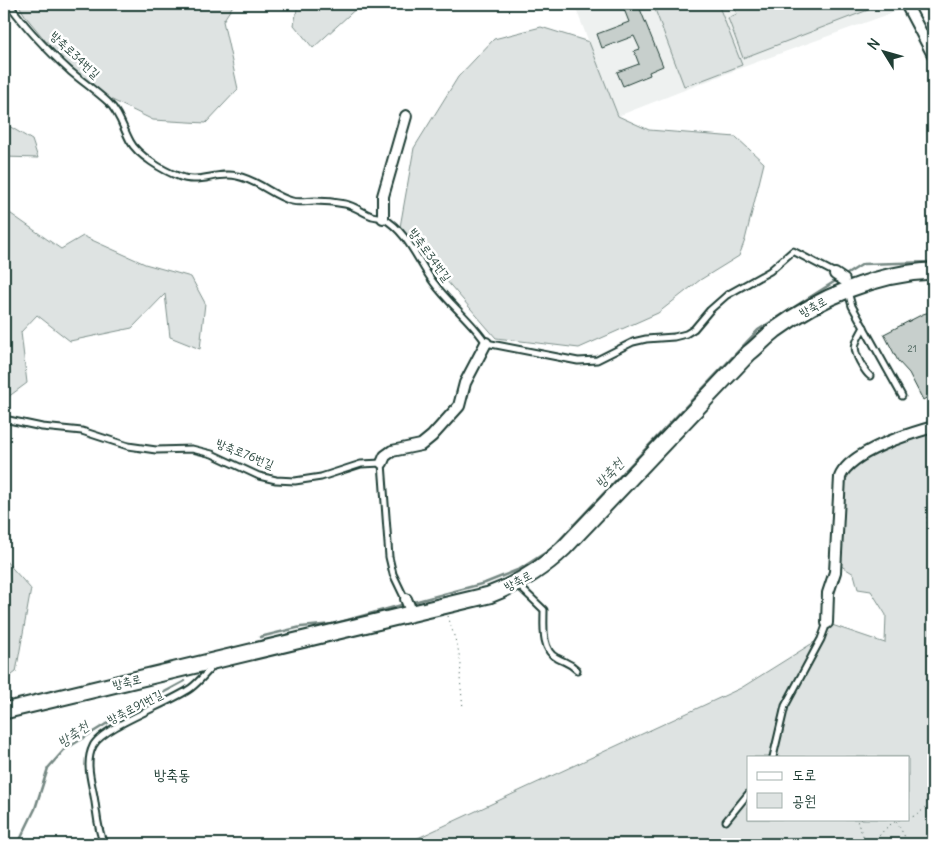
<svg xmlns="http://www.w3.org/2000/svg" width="937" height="848" viewBox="0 0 937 848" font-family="Delius,'Poor Story',sans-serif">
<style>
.built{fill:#eef1f0}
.green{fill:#dee3e2;stroke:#7e908b;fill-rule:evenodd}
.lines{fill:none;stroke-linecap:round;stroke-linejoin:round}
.stream{stroke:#758883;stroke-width:2.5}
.building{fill:#c7cfcc;stroke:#1f3d34}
.lane-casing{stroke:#1f3d34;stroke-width:9}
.street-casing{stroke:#1f3d34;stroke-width:14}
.secondary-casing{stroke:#1f3d34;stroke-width:19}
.path{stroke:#1f3d34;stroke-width:1;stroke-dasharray:1 4;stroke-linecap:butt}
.lane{stroke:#fff;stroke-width:5}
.street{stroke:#fff;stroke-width:10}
.secondary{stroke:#fff;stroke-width:15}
.labels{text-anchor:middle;stroke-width:5;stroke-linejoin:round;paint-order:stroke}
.number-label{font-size:10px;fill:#49625a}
.street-label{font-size:12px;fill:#1f3d34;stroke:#fff}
.water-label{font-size:14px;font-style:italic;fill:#4a625b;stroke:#fff}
.quarter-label{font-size:15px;fill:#1f3d34;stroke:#fff}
</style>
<rect width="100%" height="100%" fill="#fff"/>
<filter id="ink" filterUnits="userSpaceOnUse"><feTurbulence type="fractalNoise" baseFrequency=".02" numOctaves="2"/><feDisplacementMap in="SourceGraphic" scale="10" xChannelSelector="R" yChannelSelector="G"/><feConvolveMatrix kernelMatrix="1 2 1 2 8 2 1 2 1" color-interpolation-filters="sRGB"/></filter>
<g filter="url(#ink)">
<!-- built -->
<polygon class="built" points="574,4 897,4 900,10 746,66 618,116"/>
<!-- green -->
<g class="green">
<polygon points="18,4 234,4 223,21 238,89 206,123 153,120 108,98 58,56 26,17"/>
<polygon points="298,4 361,4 313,48 294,25"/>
<polygon points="653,4 718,4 742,65 695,83 684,86"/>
<polygon points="733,4 881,4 881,5 743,58 728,18 737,14"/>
<polygon points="541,27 589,42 618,116 649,130 736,137 764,163 745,240 739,256 700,280 658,313 579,348 496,338 400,227 414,148 458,77 494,39"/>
<polygon points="4,123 32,140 38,158 4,157"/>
<polygon points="4,209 61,249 83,236 145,264 191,277 205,303 200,349 170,337 165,294 132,328 70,341 37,315 21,332 27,383 4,400"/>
<path d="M933,431V844H405L741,688L816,641L829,624L885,643L886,615L871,591L858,589L854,574L838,564L842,482L851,464L905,438ZM748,757H908V819H748Z"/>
<polygon points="4,559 31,589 16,672 4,681"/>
</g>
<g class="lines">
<!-- stream -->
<g class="stream">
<polyline points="844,276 863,264 933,262"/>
<polyline points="410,603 485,583 520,569 551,549 758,330 837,280"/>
<polyline points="260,637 301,627 333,624 405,604"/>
<polyline points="16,844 19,842 35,809 48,768 64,750 114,719 185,681"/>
</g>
</g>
<!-- building -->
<g class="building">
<polygon points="622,4 638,4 663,66 649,72 650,75 623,86 617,72 639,64 634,51 640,49 634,36 602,48 597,34 629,22"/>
<polygon points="933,311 933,394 923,400 909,373 898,361 884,334 923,314"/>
</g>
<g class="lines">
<!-- lane casing -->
<g class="lane-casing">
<g id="lane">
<path d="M9,4C26,28 48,51 70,71C83,82 96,91 108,102C119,112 123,128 130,141C137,155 164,171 178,176C199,185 217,171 237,176C258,180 273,196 292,201C300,203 307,201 315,201C324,201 335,202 345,204C355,206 363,213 372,216C376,217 380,217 383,218C408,232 418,262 434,283C450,305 472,321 486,343L578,361L597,360L633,342L646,339L674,337L686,334L694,329L710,310L727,295L770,271L793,251L835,273"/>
<polyline points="848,292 852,306 902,396"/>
<path d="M864,327C856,342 851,346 860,362C863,367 865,372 870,376"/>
<polyline points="4,419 42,427 82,431 128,446 156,450 192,449 212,454 259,476 276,480 295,481 321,477 361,464 382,463 389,557 393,574 405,599"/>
<path d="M517,584L544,610C544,624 541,651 557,658C566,663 569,662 577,670"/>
<polyline points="773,757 785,706 821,639 827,623"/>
<polyline points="726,821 748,794"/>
<path d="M104,844C97,829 97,812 94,796C91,780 85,762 93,746C103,726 169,704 191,688C199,682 206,673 213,666"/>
</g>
</g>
<!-- street casing -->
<g class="street-casing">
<g id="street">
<polyline points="906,4 933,55"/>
<polyline points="383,218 383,196 406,116"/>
<polyline points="835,274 844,280"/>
<polyline points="382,463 385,456 392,451 421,445 432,436 459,406 465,383 486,343"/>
<polyline points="406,599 409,606"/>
<path d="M827,623L828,593L835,572L840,477C850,452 908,434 933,427"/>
</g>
</g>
<!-- secondary casing -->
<g class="secondary-casing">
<path id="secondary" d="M4,711L489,595C518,584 541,570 564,548L749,353C758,346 766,337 775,330C820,297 877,273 933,271"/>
</g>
<!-- path -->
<g class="path">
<polyline points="933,494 926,507 929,541 933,556"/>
<polyline points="448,616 458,649 461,664 460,678 463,708"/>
<path d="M908,818C922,815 927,805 933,793"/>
<polyline points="862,819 857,822 867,844"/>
<polyline points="893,819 896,821 909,844"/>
<path d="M874,844C880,833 890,822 902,819"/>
</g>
<!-- lane -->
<use href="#lane" class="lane"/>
<!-- street -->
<use href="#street" class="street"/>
<!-- secondary -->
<use href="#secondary" class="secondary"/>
</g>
</g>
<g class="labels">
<!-- number labels -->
<g class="number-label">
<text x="912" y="352">21</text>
</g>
<!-- street labels -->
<g class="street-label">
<text transform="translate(75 55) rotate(43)" y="4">방축로34번길</text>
<text transform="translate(430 255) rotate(54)" y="4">방축로34번길</text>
<text transform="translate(813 307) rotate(-29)" y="4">방축로</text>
<text transform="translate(245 454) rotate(22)" y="4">방축로76번길</text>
<text transform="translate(518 581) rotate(-28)" y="4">방축로</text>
<text transform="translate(127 682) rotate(-13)" y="4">방축로</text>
<text transform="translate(135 707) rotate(-27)" y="4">방축로91번길</text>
</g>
<!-- water labels -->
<g class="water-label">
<text transform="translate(609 473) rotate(-47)" y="5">방축천</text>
<text transform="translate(73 734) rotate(-35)" y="5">방축천</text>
</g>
<!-- quarter labels -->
<g class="quarter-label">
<text x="172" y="780">방축동</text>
</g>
</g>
<!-- margin -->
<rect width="937" height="848" fill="none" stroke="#fff" stroke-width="20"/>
<rect x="10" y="10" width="917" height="828" fill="none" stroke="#1f3d34" stroke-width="2" filter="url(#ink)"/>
<!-- legend -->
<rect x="747" y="756" width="162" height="65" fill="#ffffff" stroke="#a5b1ae"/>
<rect x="757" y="772" width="25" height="8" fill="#ffffff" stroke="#a5b1ae"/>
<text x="792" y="780" font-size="15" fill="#1f3d34">도로</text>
<rect x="757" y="793" width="25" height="15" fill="#dee3e2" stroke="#a5b1ae"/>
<text x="792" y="806" font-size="15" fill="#1f3d34">공원</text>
<!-- north arrow -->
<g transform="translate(884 52) rotate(307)" stroke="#ffffff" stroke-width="4" paint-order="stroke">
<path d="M0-4L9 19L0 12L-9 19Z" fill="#1f3d34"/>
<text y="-8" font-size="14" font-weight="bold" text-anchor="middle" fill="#1f3d34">N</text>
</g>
</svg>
